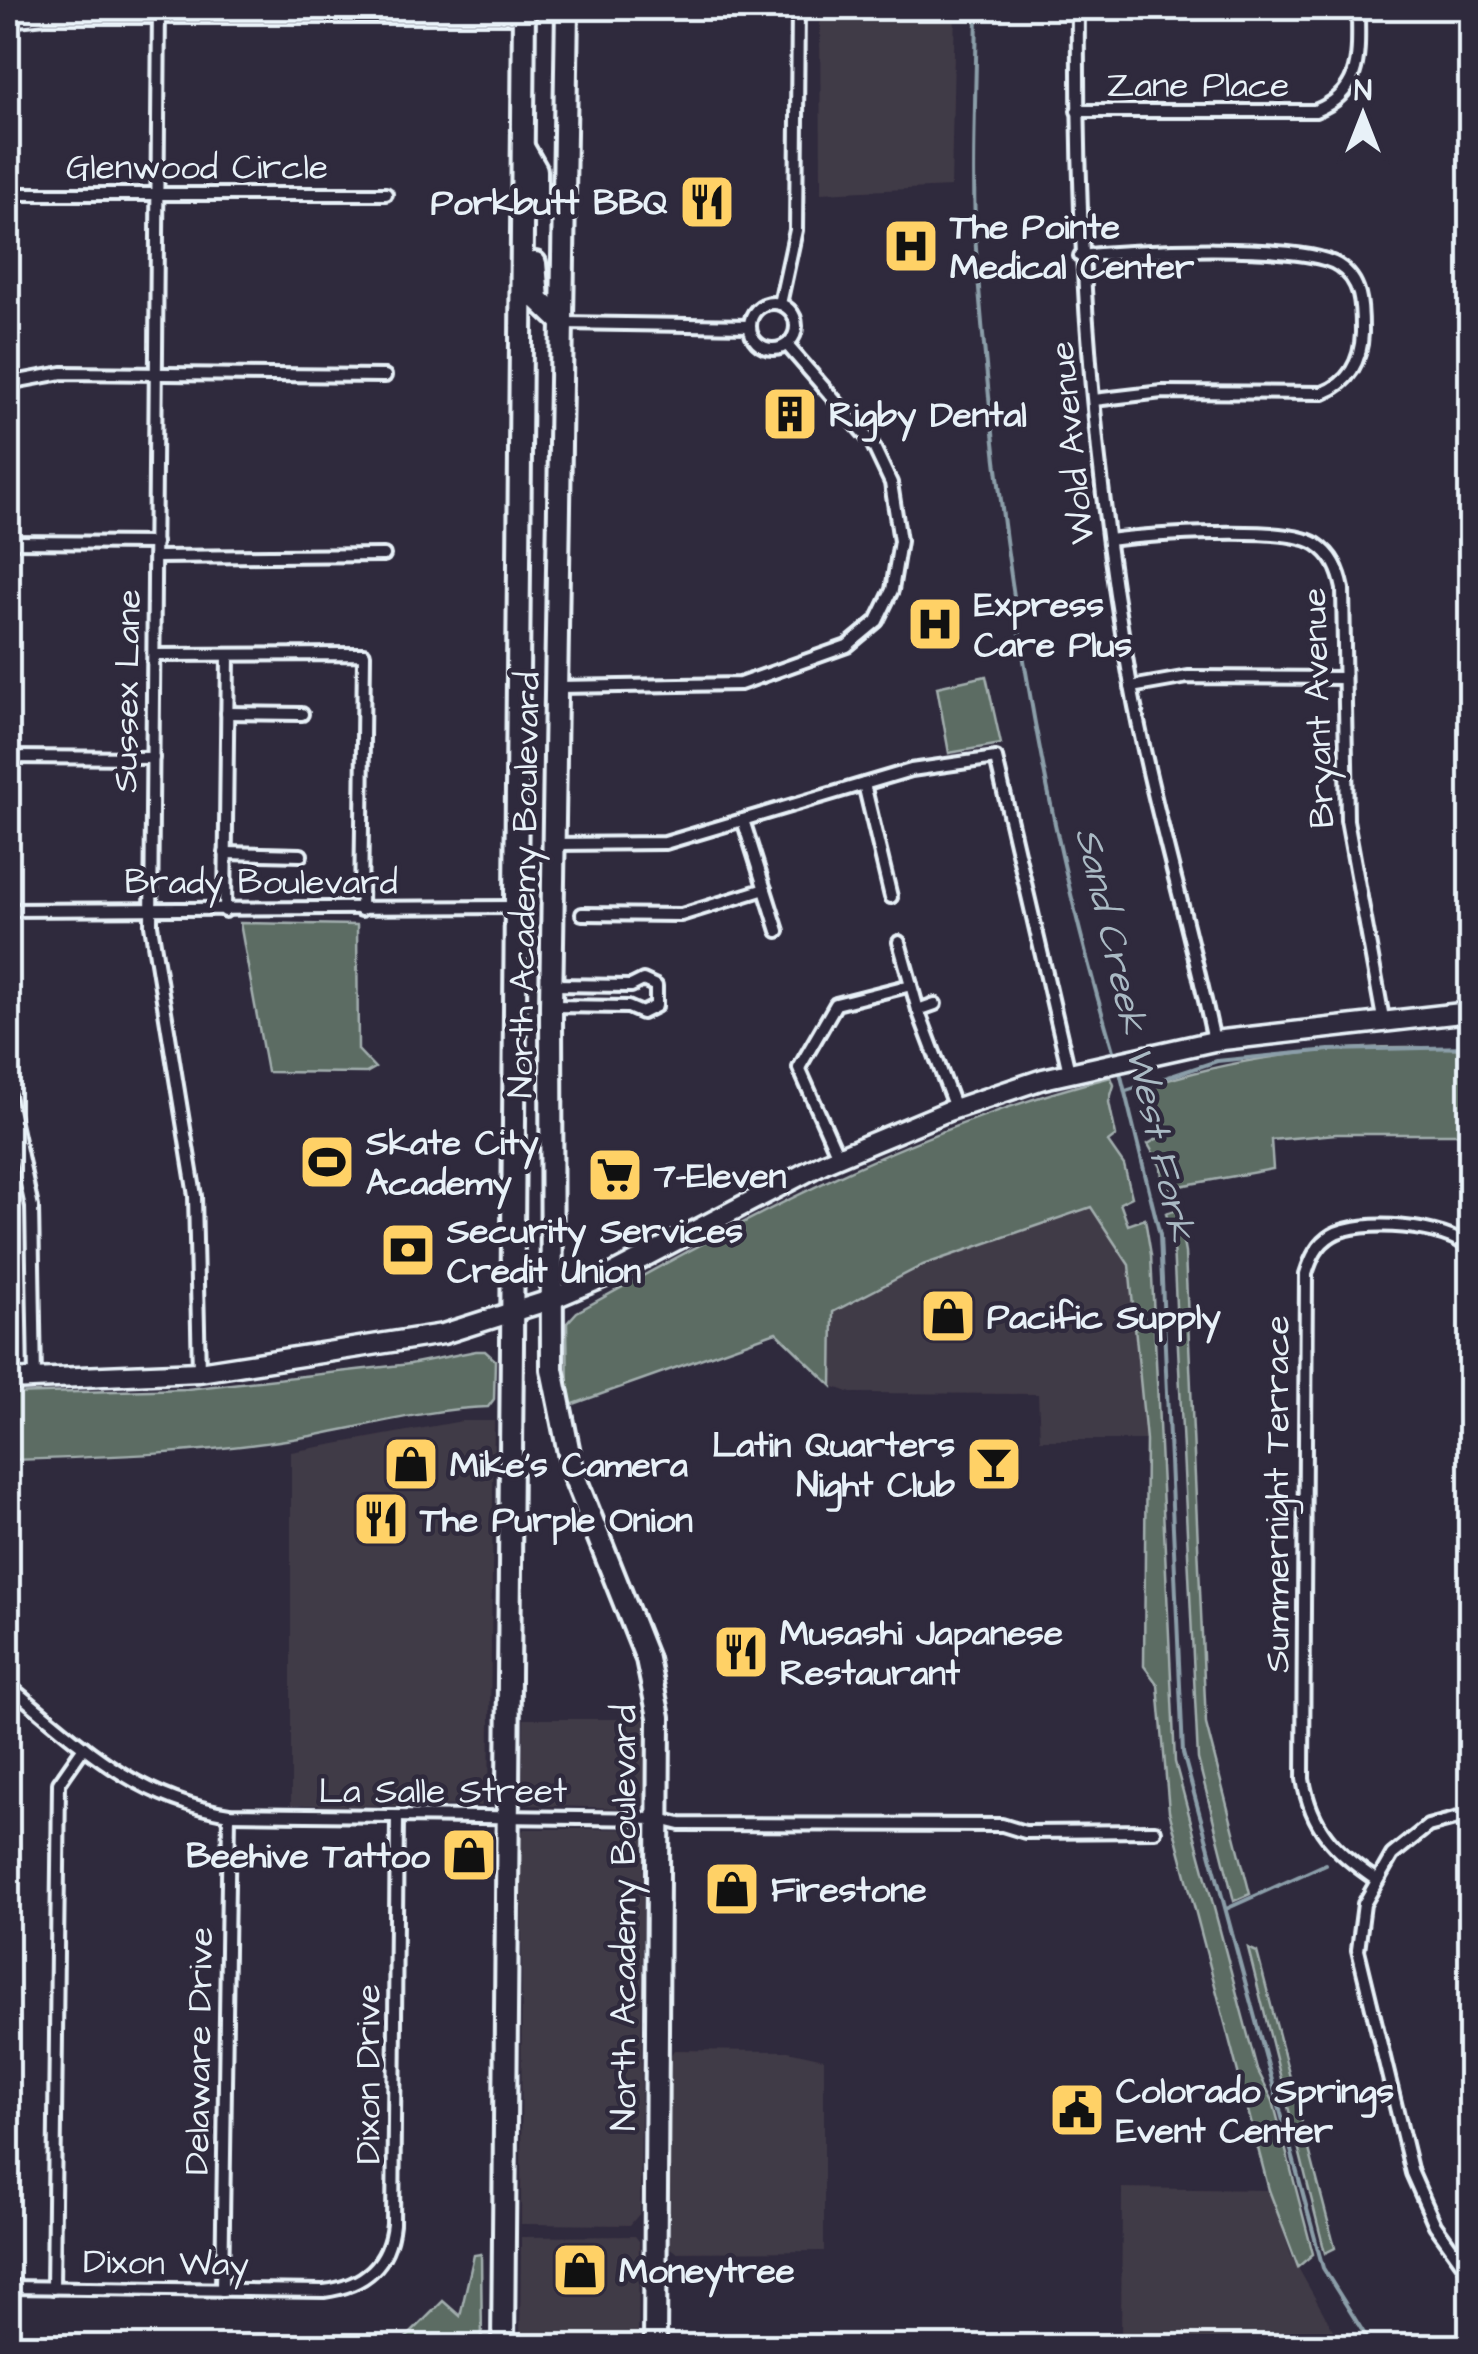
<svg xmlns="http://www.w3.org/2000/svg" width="1478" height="2354" viewBox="0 0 1478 2354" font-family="'Architects Daughter',sans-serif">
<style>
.built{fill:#413a46}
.green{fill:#5b6c63;stroke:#a2aeae;stroke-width:2.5}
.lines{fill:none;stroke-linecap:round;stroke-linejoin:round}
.stream{stroke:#8b9ea9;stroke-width:4}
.street-casing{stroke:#e8f1f8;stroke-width:18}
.primary-casing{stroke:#e8f1f8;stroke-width:25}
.highway-casing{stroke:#e8f1f8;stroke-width:28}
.street{stroke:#2f2a3d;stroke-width:10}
.primary{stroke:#2f2a3d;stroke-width:18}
.highway{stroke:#2f2a3d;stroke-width:20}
.labels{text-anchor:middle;stroke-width:9;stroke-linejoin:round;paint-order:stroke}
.street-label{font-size:35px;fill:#e8f1f8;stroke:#2f2a3d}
.poi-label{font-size:35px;font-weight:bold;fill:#e8f1f8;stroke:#2f2a3d;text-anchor:start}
.water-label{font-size:38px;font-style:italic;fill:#aabac4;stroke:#2f2a3d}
</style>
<rect width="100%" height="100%" fill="#2f2a3d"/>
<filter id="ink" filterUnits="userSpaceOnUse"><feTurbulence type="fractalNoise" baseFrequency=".01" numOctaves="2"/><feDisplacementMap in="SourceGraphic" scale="20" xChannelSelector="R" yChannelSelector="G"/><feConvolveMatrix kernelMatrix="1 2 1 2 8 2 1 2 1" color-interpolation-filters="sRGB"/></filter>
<g filter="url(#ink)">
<!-- built -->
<g class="built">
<polygon points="820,8 955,8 951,187 821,193"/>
<polygon points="1091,1207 1129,1265 1146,1440 1040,1440 1038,1394 851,1393 832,1386 832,1313 923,1265"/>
<polygon points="462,1421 494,1421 489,1799 480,1806 291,1805 291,1452"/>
<polygon points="524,1719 650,1719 651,1801 646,1809 527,1805 522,1796"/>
<polygon points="639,1829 644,1834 640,2213 630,2225 521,2224 522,1898 515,1877 518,1836 524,1829"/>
<polygon points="674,2050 788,2051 824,2059 824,2251 676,2252 670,2248 670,2056"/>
<polygon points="1122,2188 1269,2190 1291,2255 1342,2346 1121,2346"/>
<polygon points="635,2236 639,2241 638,2346 520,2346 521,2237"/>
</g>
<!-- green -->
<g class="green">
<polygon points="986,676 1001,744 949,753 937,687"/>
<polygon points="240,923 357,925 358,1050 375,1068 366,1073 267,1072"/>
<path d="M1470,1049V1134H1336L1271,1140L1273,1169L1163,1189L1161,1167L1148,1144L1160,1137L1143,1088C1245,1053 1363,1042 1470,1049Z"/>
<path d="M1111,1077L1114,1085L1109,1102L1116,1136L1108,1142L1124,1165L1132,1197L1120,1203L1128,1225L1145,1219L1151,1255L1175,1762L1257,2069L1273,2101L1313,2254L1298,2267L1269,2190L1169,1811L1158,1685L1144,1666L1146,1440L1129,1265L1091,1207L923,1265L833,1312L832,1386L776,1332L568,1406L567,1323L577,1312C749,1217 919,1125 1111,1077Z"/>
<polygon points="1177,1210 1185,1253 1206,1724 1250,1894 1234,1901 1198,1759 1173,1244 1166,1213"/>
<path d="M476,1351H485L495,1360L494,1399L488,1407C425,1409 361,1428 299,1438C201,1454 106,1457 8,1460V1394L187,1389L410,1364Z"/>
<polygon points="1248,1948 1257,1952 1335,2248 1325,2253"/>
<polygon points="481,2254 482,2346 408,2346 404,2340 443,2301 460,2316 474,2255"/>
</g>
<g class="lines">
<!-- stream -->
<g class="stream">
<path d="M977,8C976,93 971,180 977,265C998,530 1037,799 1114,1054"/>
<polyline points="1119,1068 1160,1235 1183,1753 1323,2268 1372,2346"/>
<polyline points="1126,1091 1217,1061 1329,1050 1470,1047"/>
<polyline points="1226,1909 1326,1864"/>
</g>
<!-- street casing -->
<g class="street-casing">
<g id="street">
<polyline points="159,8 151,925 195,1196 199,1372"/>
<path d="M1078,8C1076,235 1091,462 1131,686C1153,806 1189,922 1214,1041"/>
<polyline points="8,21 45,17 524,17"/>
<path d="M1077,111H1315C1364,92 1358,53 1358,8"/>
<polyline points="8,194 386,194"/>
<path d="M1080,256C1126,250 1304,242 1338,265C1363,281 1362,307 1362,333C1361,361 1349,383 1323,393L1162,392L1094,400"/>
<circle cx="773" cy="326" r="23"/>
<polyline points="780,304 796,230 798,8"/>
<polyline points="563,323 750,326"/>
<polyline points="8,383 62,373 385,376"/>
<path d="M1109,540C1148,535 1287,525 1316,544C1333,555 1339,570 1343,589L1347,820L1384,1024"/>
<polyline points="8,542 155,543"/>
<polyline points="155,557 384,555"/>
<polyline points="155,655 364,654 361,910"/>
<polyline points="559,687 740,684 847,646 877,621 892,590 900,541 891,483 872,443 787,345"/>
<polyline points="1131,687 1188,677 1343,678"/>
<polyline points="227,713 302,714"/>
<polyline points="8,757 153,758"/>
<polyline points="864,784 891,897"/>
<polyline points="743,820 778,931"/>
<polyline points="554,844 665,843 911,770 996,758 1069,1072"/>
<polyline points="225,853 301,855"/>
<polyline points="8,910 515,907"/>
<polyline points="225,911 228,655"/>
<polyline points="582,914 681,915 765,889"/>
<polyline points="899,942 918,1010 955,1108"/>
<polyline points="551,1006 628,1007 642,1013 656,1006 656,986 643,980 631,986 552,985"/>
<polyline points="918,1010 935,1004"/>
<polyline points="8,1095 32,1207 35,1379"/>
<polyline points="838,1156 799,1068 836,1004 911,985"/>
<path d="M8,1685C80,1744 133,1798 229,1814L660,1819L680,1824L1002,1825L1025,1832L1155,1831"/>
<polyline points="1470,1815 1428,1826 1392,1855 1364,1904 1358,1950 1412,2173 1435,2225 1470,2274"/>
<path d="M1375,1879C1335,1852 1311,1828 1303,1779L1306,1274C1311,1258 1317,1244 1332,1235C1360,1218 1448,1225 1470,1249"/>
<path d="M8,2287L324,2291C364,2286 389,2265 393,2224L397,1817"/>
<polyline points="53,2288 59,1783 84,1747"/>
<polyline points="222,2290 229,1814"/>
</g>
</g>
<!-- primary casing -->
<g class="primary-casing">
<polyline id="primary" points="8,1380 199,1372 443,1334 550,1300 614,1273 826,1162 948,1111 1043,1079 1214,1041 1470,1012"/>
</g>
<!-- highway casing -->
<g class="highway-casing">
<g id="highway">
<polyline points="567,8 551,1006 552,1369 573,1473 647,1659 659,1717 655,2346"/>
<polyline points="523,147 536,170 536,209"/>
<polyline points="535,263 538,299 563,323"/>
<polyline points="503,2346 524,8"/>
</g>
</g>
<!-- street -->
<use href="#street" class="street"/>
<!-- primary -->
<use href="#primary" class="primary"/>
<!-- highway -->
<use href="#highway" class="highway"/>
</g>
</g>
<!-- icons -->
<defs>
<g id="restaurant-square" transform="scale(2.875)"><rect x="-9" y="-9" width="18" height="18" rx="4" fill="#ffd166" stroke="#2f2a3d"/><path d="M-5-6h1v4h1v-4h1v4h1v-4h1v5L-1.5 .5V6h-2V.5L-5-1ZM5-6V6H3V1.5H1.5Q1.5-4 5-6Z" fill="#111"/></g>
<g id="hospital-square" transform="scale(2.875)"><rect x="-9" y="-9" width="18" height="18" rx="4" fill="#ffd166" stroke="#2f2a3d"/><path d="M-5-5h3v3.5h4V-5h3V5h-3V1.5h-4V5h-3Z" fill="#111"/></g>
<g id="building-square" transform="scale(2.875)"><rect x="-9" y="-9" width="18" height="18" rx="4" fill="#ffd166" stroke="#2f2a3d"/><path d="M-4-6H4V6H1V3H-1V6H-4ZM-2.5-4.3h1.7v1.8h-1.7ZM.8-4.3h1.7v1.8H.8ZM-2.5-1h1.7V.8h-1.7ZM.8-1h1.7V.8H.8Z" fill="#111"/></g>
<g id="stadium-square" transform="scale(2.875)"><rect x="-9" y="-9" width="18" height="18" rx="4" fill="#ffd166" stroke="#2f2a3d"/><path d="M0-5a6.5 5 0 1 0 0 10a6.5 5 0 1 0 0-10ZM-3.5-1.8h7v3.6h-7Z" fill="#111"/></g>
<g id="supermarket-square" transform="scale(2.875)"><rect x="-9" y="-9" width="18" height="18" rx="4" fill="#ffd166" stroke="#2f2a3d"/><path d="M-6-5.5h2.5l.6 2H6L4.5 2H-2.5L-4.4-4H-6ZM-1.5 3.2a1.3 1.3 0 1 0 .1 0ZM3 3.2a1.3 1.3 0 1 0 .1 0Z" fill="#111"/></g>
<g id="bank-square" transform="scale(2.875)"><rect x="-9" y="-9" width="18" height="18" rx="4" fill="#ffd166" stroke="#2f2a3d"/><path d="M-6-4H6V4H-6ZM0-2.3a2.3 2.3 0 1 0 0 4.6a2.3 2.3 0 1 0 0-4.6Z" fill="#111"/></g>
<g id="shop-square" transform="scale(2.875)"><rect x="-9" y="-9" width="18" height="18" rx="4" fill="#ffd166" stroke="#2f2a3d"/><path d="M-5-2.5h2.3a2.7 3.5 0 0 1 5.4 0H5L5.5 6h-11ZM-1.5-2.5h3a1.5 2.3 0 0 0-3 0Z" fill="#111"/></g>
<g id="bar-square" transform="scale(2.875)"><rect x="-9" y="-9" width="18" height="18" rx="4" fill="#ffd166" stroke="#2f2a3d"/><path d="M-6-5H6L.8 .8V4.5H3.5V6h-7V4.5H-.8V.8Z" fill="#111"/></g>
<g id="civic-square" transform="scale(2.875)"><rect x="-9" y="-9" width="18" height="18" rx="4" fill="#ffd166" stroke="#2f2a3d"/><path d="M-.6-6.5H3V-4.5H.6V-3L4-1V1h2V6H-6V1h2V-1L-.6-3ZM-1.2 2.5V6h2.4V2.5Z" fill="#111"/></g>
</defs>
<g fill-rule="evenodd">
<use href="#restaurant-square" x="707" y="202"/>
<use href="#hospital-square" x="911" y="246"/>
<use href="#building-square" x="790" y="414"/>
<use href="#hospital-square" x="935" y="624"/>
<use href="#stadium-square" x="327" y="1162"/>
<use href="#supermarket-square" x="615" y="1175"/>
<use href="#bank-square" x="408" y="1250"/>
<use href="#shop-square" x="948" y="1316"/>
<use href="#shop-square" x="411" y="1464"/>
<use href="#bar-square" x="994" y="1464"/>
<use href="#restaurant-square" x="381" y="1519"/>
<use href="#restaurant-square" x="741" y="1652"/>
<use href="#shop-square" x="469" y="1855"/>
<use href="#shop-square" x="732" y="1889"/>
<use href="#civic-square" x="1077" y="2110"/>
<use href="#shop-square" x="580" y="2270"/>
</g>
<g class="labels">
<!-- street labels -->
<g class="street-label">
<text x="1198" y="96">Zane Place</text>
<text x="197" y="178">Glenwood Circle</text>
<text transform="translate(1071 443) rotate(-96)" y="12">Wold Avenue</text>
<text transform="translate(126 691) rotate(-89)" y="12">Sussex Lane</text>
<text transform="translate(1317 708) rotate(-92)" y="12">Bryant Avenue</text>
<text x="261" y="893">Brady Boulevard</text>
<text transform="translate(523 885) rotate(-89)" y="12">North Academy Boulevard</text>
<text transform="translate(1276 1494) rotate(-90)" y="12">Summernight Terrace</text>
<text x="443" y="1802">La Salle Street</text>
<text transform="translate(623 1918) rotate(-90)" y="12">North Academy Boulevard</text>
<text transform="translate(198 2051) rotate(-89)" y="12">Delaware Drive</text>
<text transform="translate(367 2074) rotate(-90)" y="12">Dixon Drive</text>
<text transform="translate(166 2262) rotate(1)" y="12">Dixon Way</text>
</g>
<!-- poi labels -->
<g class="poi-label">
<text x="668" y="214" text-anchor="end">Porkbutt BBQ</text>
<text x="950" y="238">The Pointe<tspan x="950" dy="40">Medical Center</tspan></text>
<text x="829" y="426">Rigby Dental</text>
<text x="974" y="616">Express<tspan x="974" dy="40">Care Plus</tspan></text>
<text x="366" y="1154">Skate City<tspan x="366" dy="40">Academy</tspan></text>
<text x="654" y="1187">7-Eleven</text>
<text x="447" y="1242">Security Services<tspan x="447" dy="40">Credit Union</tspan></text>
<text x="987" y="1328">Pacific Supply</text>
<text x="955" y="1456" text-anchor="end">Latin Quarters<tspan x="955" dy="40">Night Club</tspan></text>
<text x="450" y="1476">Mike's Camera</text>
<text x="420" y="1531">The Purple Onion</text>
<text x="780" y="1644">Musashi Japanese<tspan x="780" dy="40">Restaurant</tspan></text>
<text x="430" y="1867" text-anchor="end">Beehive Tattoo</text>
<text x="771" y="1901">Firestone</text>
<text x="1116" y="2102">Colorado Springs<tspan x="1116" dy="40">Event Center</tspan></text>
<text x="619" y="2282">Moneytree</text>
</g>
<!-- water labels -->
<g class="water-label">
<text transform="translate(1136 1034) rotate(77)" y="13">Sand Creek West Fork</text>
</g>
</g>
<!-- margin -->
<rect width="1478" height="2354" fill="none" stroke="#2f2a3d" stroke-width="40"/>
<rect x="20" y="20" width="1438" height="2314" fill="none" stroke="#e8f1f8" stroke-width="4" filter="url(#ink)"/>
<!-- north arrow -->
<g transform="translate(1363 115)" stroke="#2f2a3d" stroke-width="8" paint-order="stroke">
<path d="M0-8L18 38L0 25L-18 38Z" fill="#e8f1f8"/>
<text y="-15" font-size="28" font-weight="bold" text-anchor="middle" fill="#e8f1f8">N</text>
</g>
</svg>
